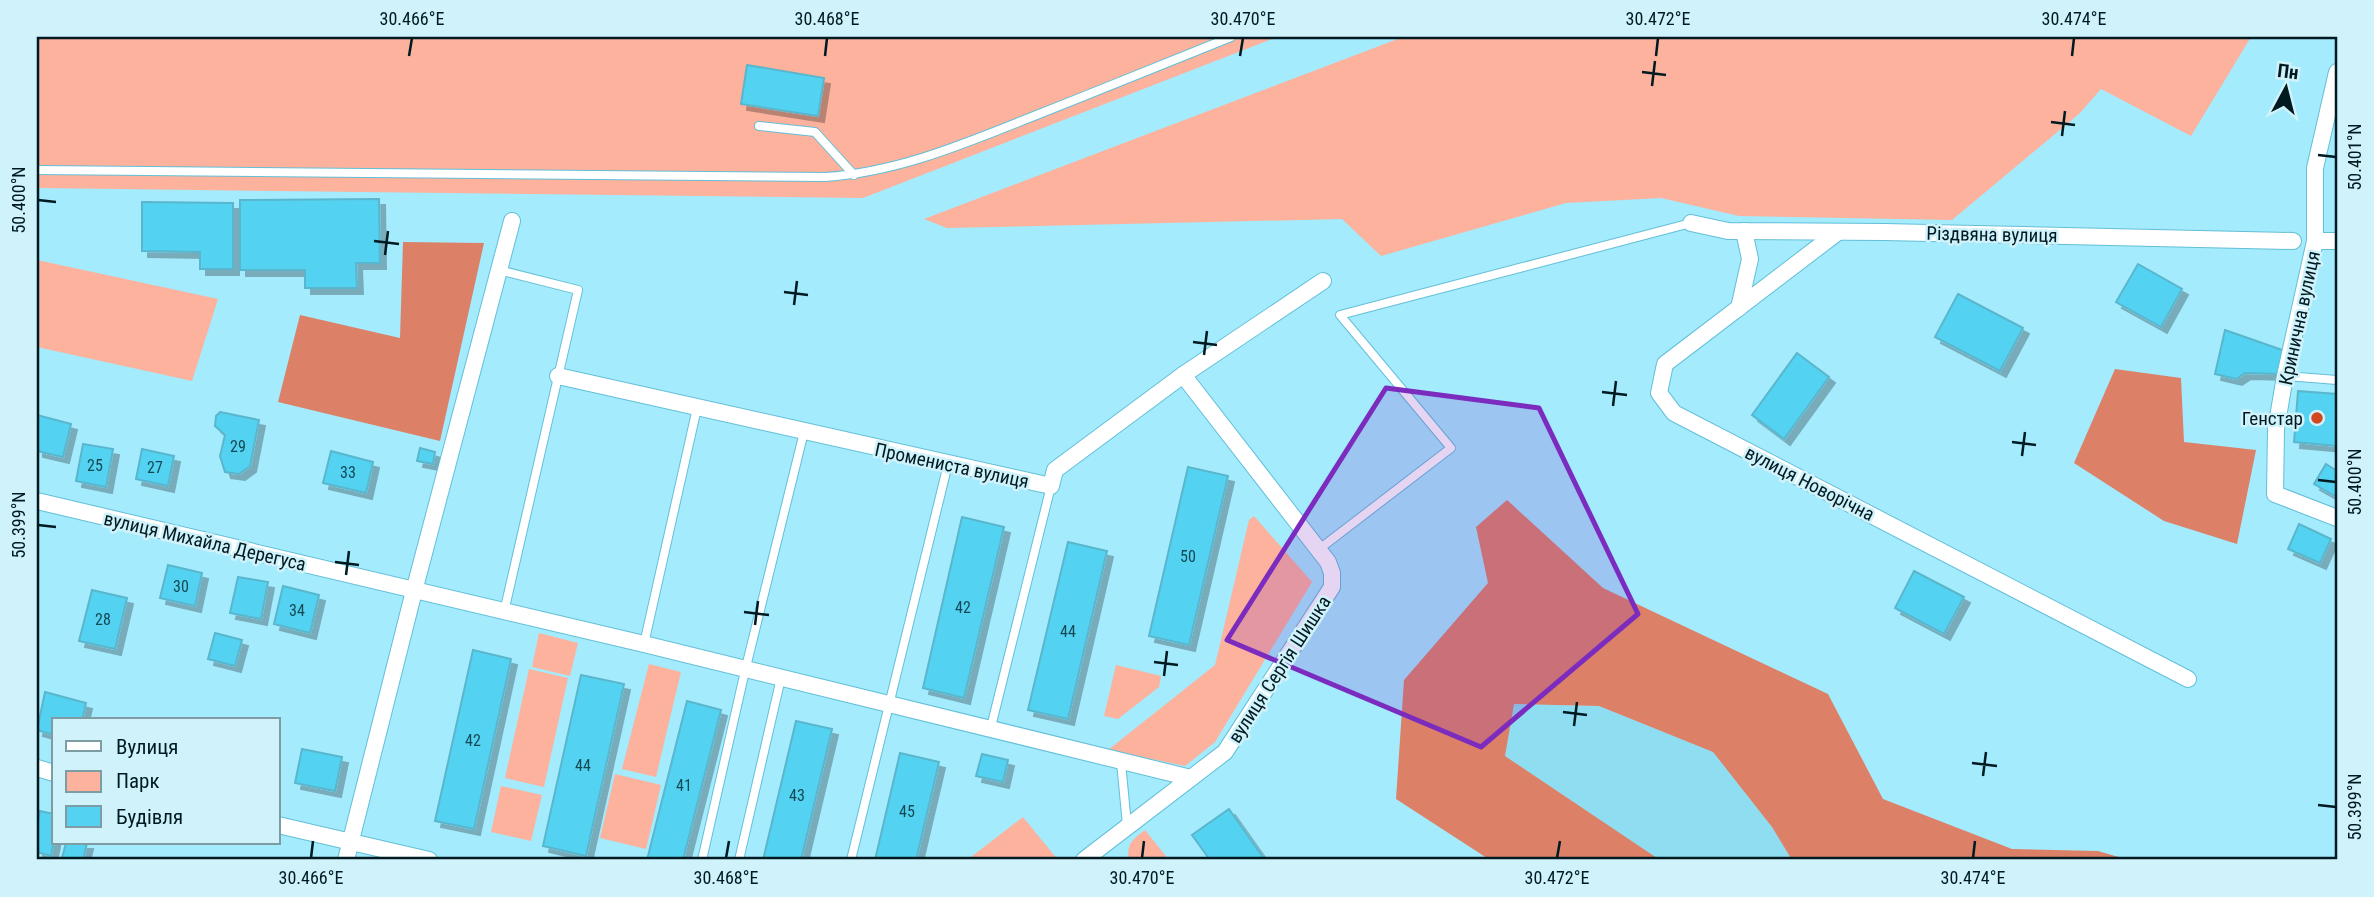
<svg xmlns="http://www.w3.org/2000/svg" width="2374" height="897" viewBox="0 0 2374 897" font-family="'Roboto Condensed',sans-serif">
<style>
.built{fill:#8fddf1}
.green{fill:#fcb29d}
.forest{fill:#dc8167}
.building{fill:#53d3f1;stroke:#5ab6cd;stroke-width:2;filter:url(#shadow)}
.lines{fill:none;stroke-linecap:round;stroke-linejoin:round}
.lane-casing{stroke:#63bfd7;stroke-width:10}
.street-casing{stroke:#63bfd7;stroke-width:18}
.lane{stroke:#fff;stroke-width:8}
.street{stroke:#fff;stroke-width:16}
.marked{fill:#7b2cbf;fill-opacity:0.2;stroke:#7b2cbf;stroke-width:5;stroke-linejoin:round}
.ticks{fill:none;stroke:#001a21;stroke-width:2.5}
.poi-dot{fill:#d1481e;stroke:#d0f2fb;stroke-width:2.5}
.labels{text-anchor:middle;stroke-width:5;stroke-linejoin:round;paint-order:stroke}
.number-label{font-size:16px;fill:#154855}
.street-label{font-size:19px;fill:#001a21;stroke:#d0f2fb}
.poi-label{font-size:19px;fill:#001a21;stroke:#d0f2fb;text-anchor:end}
.neatline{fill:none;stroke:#001a21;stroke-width:2.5}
.ticks-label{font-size:18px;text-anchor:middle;fill:#001a21}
</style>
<defs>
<filter id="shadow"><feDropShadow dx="6" dy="6" stdDeviation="0" flood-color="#0004"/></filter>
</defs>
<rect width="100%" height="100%" fill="#a4ebfe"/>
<!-- built -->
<polygon class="built" points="1513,704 1599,706 1713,752 1772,827 1792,860 1660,860 1505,756"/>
<!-- green -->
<g class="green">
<polygon points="37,37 1277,37 863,198 37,188"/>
<polygon points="1403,37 2251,37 2191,136 2101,89 2079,114 1952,220 1739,216 1661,198 1566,203 1381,256 1342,219 947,228 924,219"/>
<polygon points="37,260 218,299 192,381 37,347"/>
<polygon points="1254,516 1312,582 1215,742 1185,766 1108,750 1215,665 1249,520"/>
<polygon points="539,633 578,643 570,676 532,667"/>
<polygon points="649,664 681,672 656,777 622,769"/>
<polygon points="1116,665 1161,676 1159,687 1118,719 1104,716"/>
<polygon points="529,669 568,678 544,787 505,778"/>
<polygon points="615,774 661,785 646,849 600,838"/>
<polygon points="501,786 542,795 531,841 491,832"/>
<polygon points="1023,817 1058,860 967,860"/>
<path d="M1145,830L1169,860H1129C1126,844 1133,839 1145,830Z"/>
</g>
<!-- forest -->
<g class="forest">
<polygon points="403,242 484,243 440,441 278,402 300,315 400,338"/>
<polygon points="2115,369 2181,378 2184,442 2256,450 2237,544 2164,521 2074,463"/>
<polygon points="1507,500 1603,588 1828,694 1883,799 2012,849 2098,851 2129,860 1792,860 1772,827 1713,752 1599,706 1514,704 1505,756 1660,860 1490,860 1396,799 1404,680 1488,583 1476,527"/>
</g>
<!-- building -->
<g class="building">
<polygon points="747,65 824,78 818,116 741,104"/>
<polygon points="379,199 380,263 356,263 357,288 305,288 305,270 240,270 240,200"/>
<polygon points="142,202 233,203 233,269 200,269 200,252 142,251"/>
<polygon points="2138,264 2182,289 2161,327 2116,302"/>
<polygon points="1958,294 2023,328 2000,371 1935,337"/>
<polygon points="2225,330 2285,351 2281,374 2245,373 2236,379 2215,374"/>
<polygon points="1797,353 1829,377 1784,439 1752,415"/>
<polygon points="2298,391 2337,394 2337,446 2294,442"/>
<polygon points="220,412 259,420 250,466 239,474 225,472 220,456 225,435 215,426 216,416"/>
<polygon points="37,415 71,424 63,457 37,451"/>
<polygon points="83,444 113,449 106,487 76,481"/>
<polygon points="420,448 435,452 433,464 417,461"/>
<polygon points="142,449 174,456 168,486 136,479"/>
<polygon points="331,451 373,462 366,493 323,483"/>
<polygon points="2326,464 2337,471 2337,493 2335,496 2314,484"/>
<polygon points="1188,467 1228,476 1189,645 1149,636"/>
<polygon points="962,517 1004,527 964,698 923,688"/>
<polygon points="2299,524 2331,539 2320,563 2288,549"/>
<polygon points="1068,542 1107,551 1068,719 1028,710"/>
<polygon points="168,565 202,573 195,606 160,598"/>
<polygon points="1914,571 1964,597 1944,634 1895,608"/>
<polygon points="238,577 268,582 261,619 230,613"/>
<polygon points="283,586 319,595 310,633 274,624"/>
<polygon points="92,590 127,598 115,649 79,641"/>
<polygon points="215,633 242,640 235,666 208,659"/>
<polygon points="473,650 511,659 474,829 435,821"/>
<polygon points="581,675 624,684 586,856 543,846"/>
<polygon points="45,692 86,703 82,720 54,720 54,735 37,730"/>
<polygon points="687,701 721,710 683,860 647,860"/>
<polygon points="796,721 832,729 801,860 763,860"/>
<polygon points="302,749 342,757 335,791 295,783"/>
<polygon points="900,753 939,762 916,860 875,860"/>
<polygon points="982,754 1008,760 1003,782 976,776"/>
<polygon points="1229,809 1265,860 1210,860 1192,835"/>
<polygon points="40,811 54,814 54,841 51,856 37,852 37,824"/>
<polygon points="66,843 87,843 83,860 62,858"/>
</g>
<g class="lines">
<!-- lane casing -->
<g class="lane-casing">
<g id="lane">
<polyline points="759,126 815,132 854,175"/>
<path d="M37,170L825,177C899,172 966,143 1034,116C1100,90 1166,63 1231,37"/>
<polyline points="499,270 578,290 504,612"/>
<polyline points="2285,376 2337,380"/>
<polyline points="1318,550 1451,448 1340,315 1691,223"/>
<polyline points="644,644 697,408"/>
<polyline points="990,731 1051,486"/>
<polyline points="1121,762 1127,825"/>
<polyline points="702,860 745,671 804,432"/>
<polyline points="739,860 781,678"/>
<polyline points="851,860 948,464"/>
</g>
</g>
<!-- street casing -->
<g class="street-casing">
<g id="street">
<polyline points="2337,72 2315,168 2315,241 2285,376 2276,429 2275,494 2337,518"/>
<polyline points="1691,223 1728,231 1884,232 2293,241"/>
<polyline points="1838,232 1665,364 1659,393 1674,413 2188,679"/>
<polyline points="2315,241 2337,241"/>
<polyline points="1739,308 1750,259 1744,231"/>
<polyline points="558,376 1051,486 1055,470 1183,375 1323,281"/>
<polyline points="37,501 644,644 1191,778"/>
<polyline points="37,768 54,773"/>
<polyline points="278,825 429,860"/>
<polyline points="346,860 414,591 512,221"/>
<polyline points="1084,860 1225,752 1332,587 1332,573 1328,562 1183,375"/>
</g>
</g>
<!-- lane -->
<use href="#lane" class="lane"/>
<!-- street -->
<use href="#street" class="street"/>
</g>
<!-- marked area -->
<path class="marked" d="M1386,388L1539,408L1638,614L1481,747L1227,640Z"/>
<!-- ticks -->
<path class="ticks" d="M409,56L412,38M825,56L827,38M1240,56L1243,38M1656,56L1658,38M2072,56L2074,38M1642,72L1666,75M1652,86L1655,61M2051,122L2075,125M2062,136L2065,111M2318,155L2336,157M38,200L56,202M374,241L399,244M385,255L388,231M784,292L808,295M794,305L797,281M1193,342L1217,345M1204,355L1207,331M1602,392L1627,395M1613,406L1616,381M2012,442L2036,445M2022,456L2025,432M2318,480L2336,482M38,525L56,527M335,562L359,565M346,575L349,551M744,612L769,615M755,625L758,601M1154,662L1178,665M1164,676L1167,651M1563,712L1587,715M1574,726L1577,702M1972,763L1997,766M1983,776L1986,752M2318,805L2336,807M311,858L313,841M726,858L729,841M1142,858L1144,841M1557,858L1560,841M1973,858L1975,841"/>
<!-- markers -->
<circle class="poi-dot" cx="2317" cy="418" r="7"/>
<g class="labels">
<!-- number labels -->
<g class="number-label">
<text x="238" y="452">29</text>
<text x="95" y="471">25</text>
<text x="155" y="473">27</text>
<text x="348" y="478">33</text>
<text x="1188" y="562">50</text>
<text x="181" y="592">30</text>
<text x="963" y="613">42</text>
<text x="297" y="616">34</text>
<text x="103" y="625">28</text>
<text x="1068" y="637">44</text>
<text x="473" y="746">42</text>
<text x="583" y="771">44</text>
<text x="684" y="791">41</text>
<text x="797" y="801">43</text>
<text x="907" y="817">45</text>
</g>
<!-- street labels -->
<g class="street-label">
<text transform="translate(1992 234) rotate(1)" y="7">Різдвяна вулиця</text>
<text transform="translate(2299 318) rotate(-78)" y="7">Кринична вулиця</text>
<text transform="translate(952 465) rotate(12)" y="7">Промениста вулиця</text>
<text transform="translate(1810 483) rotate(27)" y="7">вулиця Новорічна</text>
<text transform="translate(205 541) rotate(13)" y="7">вулиця Михайла Дерегуса</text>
<text transform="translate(1279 669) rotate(-57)" y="7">вулиця Сергія Шишка</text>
</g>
<!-- poi labels -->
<g class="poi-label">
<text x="2303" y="425">Генстар</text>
</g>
</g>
<!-- border -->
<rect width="2374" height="897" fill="none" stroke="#d0f2fb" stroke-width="77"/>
<!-- legend -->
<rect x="52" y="718" width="228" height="126" fill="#d0f2fb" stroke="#7d9ca4" stroke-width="2"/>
<rect x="66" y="741" width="35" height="10" fill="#ffffff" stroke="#7d9ca4" stroke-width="2"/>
<text x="116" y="754" font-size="21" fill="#001a21">Вулиця</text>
<rect x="66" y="771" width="35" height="21" fill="#fcb29d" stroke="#7d9ca4" stroke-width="2"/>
<text x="116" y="788" font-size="21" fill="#001a21">Парк</text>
<rect x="66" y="806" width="35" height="21" fill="#53d3f1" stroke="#7d9ca4" stroke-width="2"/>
<text x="116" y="824" font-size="21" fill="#001a21">Будівля</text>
<!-- north arrow -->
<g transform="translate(2286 88) rotate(7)" stroke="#d0f2fb" stroke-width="5" paint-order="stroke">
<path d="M0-5L12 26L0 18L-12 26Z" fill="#001a21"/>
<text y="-10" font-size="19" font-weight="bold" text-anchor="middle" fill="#001a21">Пн</text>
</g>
<rect x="38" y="38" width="2298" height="820" class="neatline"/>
<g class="ticks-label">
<text x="412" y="25">30.466°E</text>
<text x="827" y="25">30.468°E</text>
<text x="1243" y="25">30.470°E</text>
<text x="1658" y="25">30.472°E</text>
<text x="2074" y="25">30.474°E</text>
<text transform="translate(2355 157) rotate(-90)" y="6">50.401°N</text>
<text transform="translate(19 200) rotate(-90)" y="6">50.400°N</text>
<text transform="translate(2355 482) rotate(-90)" y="6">50.400°N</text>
<text transform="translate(19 525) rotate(-90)" y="6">50.399°N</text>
<text transform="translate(2355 807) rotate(-90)" y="6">50.399°N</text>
<text x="311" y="884">30.466°E</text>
<text x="726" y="884">30.468°E</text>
<text x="1142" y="884">30.470°E</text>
<text x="1557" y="884">30.472°E</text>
<text x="1973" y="884">30.474°E</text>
</g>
</svg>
